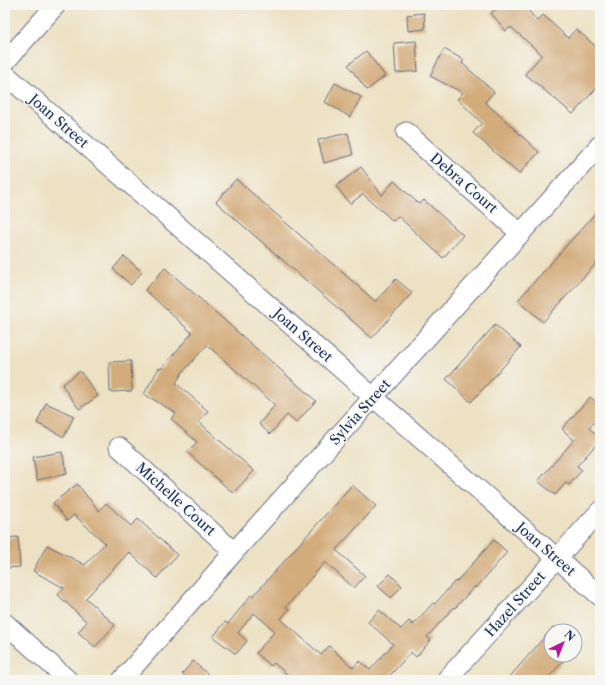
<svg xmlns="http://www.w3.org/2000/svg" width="605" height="685" viewBox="0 0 605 685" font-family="'Libre Caslon Text',serif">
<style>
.building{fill:#d3ac7c}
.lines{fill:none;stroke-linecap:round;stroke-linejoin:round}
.minor-casing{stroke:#646d81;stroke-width:21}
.minor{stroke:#fff;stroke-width:19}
.labels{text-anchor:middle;stroke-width:3;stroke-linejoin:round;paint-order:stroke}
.street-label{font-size:14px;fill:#1b2f5e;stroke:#f6f6f2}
</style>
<rect width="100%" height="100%" fill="#f6f6f2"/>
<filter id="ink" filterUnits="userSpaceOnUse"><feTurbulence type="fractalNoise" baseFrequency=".025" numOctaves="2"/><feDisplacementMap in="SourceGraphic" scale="8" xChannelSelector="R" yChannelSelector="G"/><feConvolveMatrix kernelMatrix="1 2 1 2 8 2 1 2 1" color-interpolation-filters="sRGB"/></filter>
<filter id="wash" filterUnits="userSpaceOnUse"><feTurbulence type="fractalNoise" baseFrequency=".012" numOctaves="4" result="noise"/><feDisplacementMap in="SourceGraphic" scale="16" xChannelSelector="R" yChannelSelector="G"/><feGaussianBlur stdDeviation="0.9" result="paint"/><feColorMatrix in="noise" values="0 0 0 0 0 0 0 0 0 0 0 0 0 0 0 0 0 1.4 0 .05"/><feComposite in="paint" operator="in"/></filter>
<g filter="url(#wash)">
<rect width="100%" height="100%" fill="#ede1c3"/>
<g id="blocks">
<!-- building -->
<g class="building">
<polygon points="502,5 524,5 537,21 543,15 568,38 576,29 600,50 600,84 573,114 525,74 542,55 511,27 506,31 491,13"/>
<polygon points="424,13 425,29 408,31 407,15"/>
<polygon points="416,41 418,71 396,73 394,43"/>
<polygon points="444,49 464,60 462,63 494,92 485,102 539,152 519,174 473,133 482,123 457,99 463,93 430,76"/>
<polygon points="366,51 385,76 367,90 348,65"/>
<polygon points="335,83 361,97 350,117 325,102"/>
<polygon points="348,133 353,155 324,163 318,140"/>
<polygon points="361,167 382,195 394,181 419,204 424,200 463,235 443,258 398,216 393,221 363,194 350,204 336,186"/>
<polygon points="236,179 375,301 376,301 396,279 412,293 372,338 216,202"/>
<polygon points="600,208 600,259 543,322 518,300"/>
<polygon points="124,256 142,272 131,285 113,269"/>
<polygon points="165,268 316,401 296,423 287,415 270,434 259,424 275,405 207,345 182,373 176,383 208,411 199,422 254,471 233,493 187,452 197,442 171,419 176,413 144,394 159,368 161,369 192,333 145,290"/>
<polygon points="495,325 521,347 471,402 446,379"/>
<polygon points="131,361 132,391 110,392 109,362"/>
<polygon points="80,371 98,396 79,409 62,385"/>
<polygon points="590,397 600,405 600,416 589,428 600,438 600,440 577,466 582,470 569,485 566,483 555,495 538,481 574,440 562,429"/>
<polygon points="46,403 74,416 64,437 37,423"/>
<polygon points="62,452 67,474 37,480 33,457"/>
<polygon points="77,484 99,511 106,503 131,526 138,519 177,555 157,578 129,552 86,598 115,625 95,647 78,632 87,622 58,595 64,588 33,571 47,545 85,565 105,543 74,515 67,521 53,503"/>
<polygon points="352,485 376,506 336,550 365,576 354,588 325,562 286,607 289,609 281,619 321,655 329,646 353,668 360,661 370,670 393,644 368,622 379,610 401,629 409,621 413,625 433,603 435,604 455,581 456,582 494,540 507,552 476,588 475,586 455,608 454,607 427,637 431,640 416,657 411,652 386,680 294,680 274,663 271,666 256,653 275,631 254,613 238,633 247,641 236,654 213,637 225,622 228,624 251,595 253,596 262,586"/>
<polygon points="18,537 20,567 5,568 5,538"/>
<polygon points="390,574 402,586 391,598 378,586"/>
<polygon points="554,626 559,631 551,631 551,655 568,655 556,669 546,680 507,680"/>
<polygon points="193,661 214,680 190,680 182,674"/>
</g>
</g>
</g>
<g filter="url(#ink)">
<use href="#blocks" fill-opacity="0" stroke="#646d81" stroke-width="1"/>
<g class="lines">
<!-- minor casing -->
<g class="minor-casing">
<g id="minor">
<polyline points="5,62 56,5"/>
<polyline points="5,74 600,596"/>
<polyline points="406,132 521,234"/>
<polyline points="119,447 234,552"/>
<polyline points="5,623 68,680"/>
<polyline points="122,680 234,552 600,145"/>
<polyline points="446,680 600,511"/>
</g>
</g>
<!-- minor -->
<use href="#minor" class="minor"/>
</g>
</g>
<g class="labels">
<!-- street labels -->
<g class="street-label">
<text transform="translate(59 121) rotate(41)" y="5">Joan Street</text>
<text transform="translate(464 183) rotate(41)" y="5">Debra Court</text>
<text transform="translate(303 335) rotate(41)" y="5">Joan Street</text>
<text transform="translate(360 412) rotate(-48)" y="5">Sylvia Street</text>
<text transform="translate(176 499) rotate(42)" y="5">Michelle Court</text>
<text transform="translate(546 549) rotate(41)" y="5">Joan Street</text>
<text transform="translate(515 604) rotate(-48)" y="5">Hazel Street</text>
</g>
</g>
<!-- margin -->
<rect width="605" height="685" fill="none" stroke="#f6f6f2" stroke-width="20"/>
<!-- north arrow -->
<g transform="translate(563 643) rotate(43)"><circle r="19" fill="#f6f6f2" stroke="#9ea6b7"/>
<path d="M0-3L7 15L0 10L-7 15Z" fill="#b5179e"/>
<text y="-6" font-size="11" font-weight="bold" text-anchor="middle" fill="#1b2f5e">N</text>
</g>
</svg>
